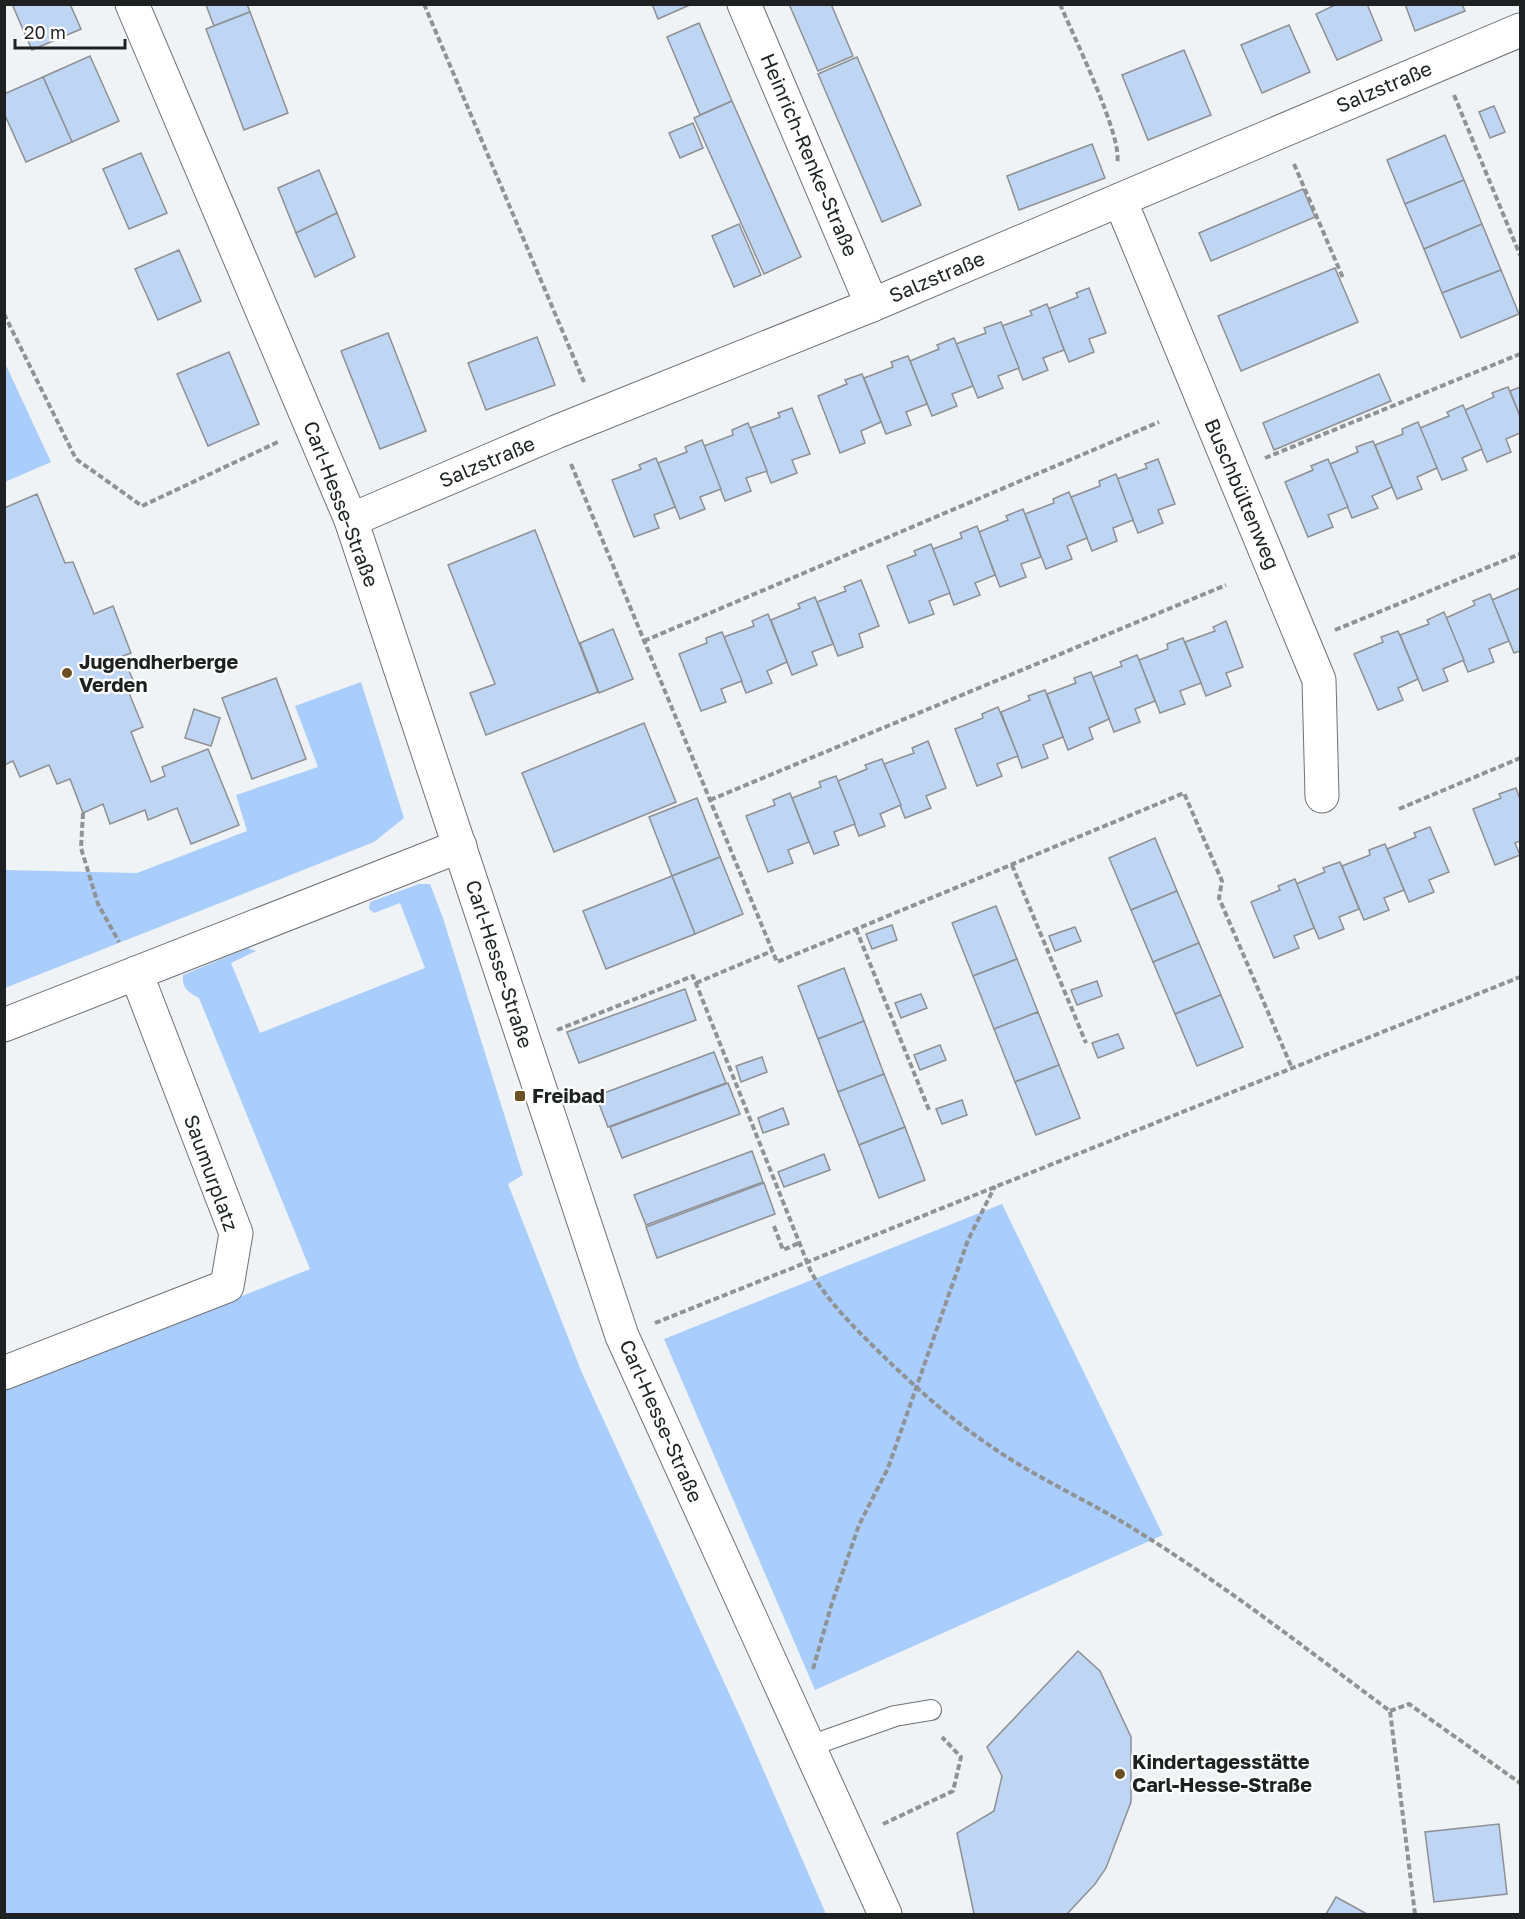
<svg xmlns="http://www.w3.org/2000/svg" width="1525" height="1919" viewBox="0 0 1525 1919" font-family="'Golos Text',sans-serif">
<style>
.green{fill:#a9cdfc}
.building{fill:#bed5f4;stroke:#8e9093;stroke-width:1.5}
.lines{fill:none;stroke-linecap:round;stroke-linejoin:round}
.lane-casing{stroke:#707174;stroke-width:22}
.street-casing{stroke:#707174;stroke-width:35}
.path{stroke:#909294;stroke-width:4;stroke-dasharray:6 3;stroke-linecap:butt}
.lane{stroke:#fff;stroke-width:20}
.street{stroke:#fff;stroke-width:33}
.poi-dot{fill:#6c4f23;stroke:#fff;stroke-width:2}
.labels{text-anchor:middle;stroke-width:4.5;stroke-linejoin:round;paint-order:stroke}
.street-label{font-size:20px;fill:#1f2021;stroke:#fff}
.poi-label{font-size:20px;font-weight:bold;fill:#1f2021;stroke:#fff;text-anchor:start}
</style>
<rect width="100%" height="100%" fill="#f0f3f5"/>
<!-- green -->
<g class="green">
<polygon points="4,361 51,462 5,482 4,482"/>
<polygon points="361,682 404,818 374,842 5,988 5,870 137,873 247,831 236,795 318,767 295,706"/>
<path d="M419,884H430L443,918L523,1175L508,1184L582,1373L746,1730L826,1914H5V1390L310,1269L199,998C188,992 182,989 183,975L248,948L256,951L231,963L260,1033L425,968L400,903L374,913L369,909L370,902Z"/>
<polygon points="1002,1204 1163,1535 815,1690 664,1339"/>
</g>
<!-- building -->
<g class="building">
<polygon points="12,4 70,4 81,29 32,50"/>
<polygon points="247,4 250,12 214,26 206,5"/>
<polygon points="652,4 692,4 658,19"/>
<polygon points="789,4 831,4 853,56 818,71"/>
<polygon points="1337,4 1367,4 1382,40 1337,60 1316,14"/>
<polygon points="1405,4 1462,4 1465,11 1415,31"/>
<polygon points="250,12 288,113 244,130 206,29"/>
<polygon points="699,23 732,101 700,115 667,37"/>
<polygon points="1289,25 1310,72 1262,93 1241,45"/>
<polygon points="1184,50 1211,115 1148,140 1122,75"/>
<polygon points="90,56 119,121 72,142 43,77"/>
<polygon points="857,57 921,205 882,222 818,74"/>
<polygon points="43,77 72,142 26,162 4,113 4,94"/>
<polygon points="732,101 801,257 764,274 694,118"/>
<polygon points="1494,106 1505,132 1490,138 1479,112"/>
<polygon points="693,123 703,148 680,158 669,133"/>
<polygon points="1445,135 1464,180 1405,204 1387,160"/>
<polygon points="1092,144 1105,178 1019,210 1007,176"/>
<polygon points="141,153 167,213 129,229 103,169"/>
<polygon points="319,170 337,213 296,233 278,188"/>
<polygon points="1464,180 1482,224 1424,249 1405,204"/>
<polygon points="1303,189 1315,217 1211,261 1199,233"/>
<polygon points="337,213 355,257 315,277 296,233"/>
<polygon points="739,224 761,275 734,287 712,236"/>
<polygon points="1482,224 1501,270 1442,293 1424,249"/>
<polygon points="179,250 201,301 158,320 135,269"/>
<polygon points="1335,268 1358,322 1241,371 1218,316"/>
<polygon points="1501,270 1519,314 1461,338 1442,293"/>
<polygon points="1089,288 1106,333 1089,339 1094,352 1069,362 1048,309 1078,297 1076,293"/>
<polygon points="1047,304 1064,350 1043,358 1048,370 1023,380 1002,326 1032,315 1030,311"/>
<polygon points="1001,322 1019,368 998,376 1003,388 978,398 956,344 986,333 984,328"/>
<polygon points="388,333 426,431 380,449 341,351"/>
<polygon points="537,337 555,385 486,410 468,363"/>
<polygon points="954,338 973,386 952,394 957,406 932,416 910,361 939,349 937,345"/>
<polygon points="229,352 259,424 208,446 177,374"/>
<polygon points="908,356 927,404 906,412 911,425 886,434 864,378 893,367 891,362"/>
<polygon points="862,374 881,422 861,431 865,443 840,453 818,396 847,384 845,380"/>
<polygon points="1379,374 1391,401 1274,450 1263,423"/>
<polygon points="1508,387 1520,416 1520,433 1506,439 1511,452 1487,462 1465,410 1494,397 1492,393"/>
<polygon points="1520,387 1520,416 1510,391"/>
<polygon points="1463,405 1482,449 1462,458 1467,470 1442,480 1420,428 1449,416 1447,412"/>
<polygon points="792,408 810,454 792,460 797,473 771,483 750,428 780,417 778,413"/>
<polygon points="1418,422 1437,468 1417,477 1422,489 1397,499 1375,445 1403,434 1402,429"/>
<polygon points="748,423 767,471 746,478 751,491 725,501 704,446 733,435 732,430"/>
<polygon points="702,440 721,489 700,497 705,509 680,519 658,463 687,452 685,447"/>
<polygon points="1373,441 1392,487 1372,496 1378,508 1352,518 1330,464 1358,452 1356,447"/>
<polygon points="656,458 675,507 654,515 659,528 634,537 612,480 641,469 639,465"/>
<polygon points="1158,459 1175,504 1158,510 1163,523 1138,533 1117,479 1147,468 1145,464"/>
<polygon points="1328,459 1348,507 1328,515 1333,527 1308,537 1285,482 1313,470 1311,466"/>
<polygon points="1116,474 1133,520 1113,528 1117,541 1092,551 1071,497 1100,486 1099,481"/>
<polygon points="1069,492 1087,538 1067,546 1072,559 1046,569 1025,514 1054,503 1053,499"/>
<polygon points="37,494 65,563 73,562 94,614 113,606 131,653 123,656 137,690 129,693 143,727 131,732 151,782 165,776 162,767 208,749 239,825 191,844 177,808 148,820 145,810 110,824 103,804 83,813 70,779 57,784 49,765 20,777 13,761 4,765 4,508"/>
<polygon points="1023,509 1041,557 1021,564 1026,577 1000,587 979,532 1008,520 1006,516"/>
<polygon points="977,526 995,575 975,583 980,595 954,605 933,549 962,538 960,533"/>
<polygon points="535,530 598,692 486,735 470,693 495,684 448,565"/>
<polygon points="931,544 950,593 929,601 934,614 909,623 887,566 916,555 914,551"/>
<polygon points="861,580 879,626 859,634 863,647 838,656 817,602 846,591 844,587"/>
<polygon points="1520,588 1520,651 1514,653 1492,600"/>
<polygon points="1490,594 1509,641 1489,649 1494,662 1468,672 1446,618 1475,605 1473,601"/>
<polygon points="815,597 833,644 812,652 817,665 792,675 771,620 800,608 798,604"/>
<polygon points="1444,612 1464,660 1443,669 1448,681 1423,691 1400,635 1429,624 1427,620"/>
<polygon points="768,614 787,662 767,671 772,683 746,693 724,637 754,626 752,621"/>
<polygon points="1226,621 1243,667 1226,673 1231,686 1206,696 1185,642 1215,631 1213,627"/>
<polygon points="613,629 633,679 599,693 580,643"/>
<polygon points="1398,631 1418,679 1398,688 1403,700 1378,710 1354,654 1383,642 1381,637"/>
<polygon points="722,632 742,681 721,689 726,702 701,711 679,654 707,643 706,638"/>
<polygon points="1183,638 1201,683 1180,691 1185,704 1160,713 1139,660 1168,649 1167,644"/>
<polygon points="1137,655 1155,701 1135,709 1140,722 1114,732 1093,677 1122,666 1120,662"/>
<polygon points="1091,672 1109,719 1089,728 1093,739 1068,750 1047,694 1076,683 1074,678"/>
<polygon points="276,678 306,759 252,779 222,698"/>
<polygon points="1045,690 1063,737 1043,745 1048,758 1022,768 1001,712 1030,700 1028,696"/>
<polygon points="998,707 1018,756 997,764 1002,776 977,786 955,729 983,718 982,714"/>
<polygon points="194,709 220,718 211,746 185,738"/>
<polygon points="644,723 676,802 554,852 522,773"/>
<polygon points="928,741 946,788 926,796 931,808 905,818 884,764 914,753 912,748"/>
<polygon points="882,759 901,805 880,814 885,826 859,836 838,781 867,769 865,765"/>
<polygon points="836,776 855,824 834,832 839,845 814,854 792,798 821,787 819,782"/>
<polygon points="1516,788 1520,799 1520,841 1515,843 1520,855 1495,865 1473,809 1501,798 1499,794"/>
<polygon points="790,793 809,842 788,850 793,863 768,872 746,816 775,805 773,800"/>
<polygon points="697,798 720,857 672,876 649,817"/>
<polygon points="1430,827 1449,872 1429,880 1434,892 1409,902 1387,849 1416,837 1414,833"/>
<polygon points="1155,838 1177,891 1131,910 1109,858"/>
<polygon points="1385,844 1404,890 1384,898 1389,910 1364,920 1342,866 1370,855 1369,850"/>
<polygon points="720,857 743,914 695,934 672,876"/>
<polygon points="1340,862 1359,909 1339,917 1344,929 1319,939 1296,884 1325,872 1323,868"/>
<polygon points="672,876 695,934 606,969 583,911"/>
<polygon points="1295,879 1314,928 1294,936 1299,948 1274,958 1251,902 1280,890 1278,886"/>
<polygon points="1177,891 1199,943 1153,962 1131,910"/>
<polygon points="996,906 1017,959 973,976 952,923"/>
<polygon points="892,925 897,940 872,949 866,934"/>
<polygon points="1075,927 1081,941 1055,951 1049,936"/>
<polygon points="1199,943 1221,995 1175,1014 1153,962"/>
<polygon points="1017,959 1038,1012 994,1029 973,976"/>
<polygon points="844,968 864,1021 818,1039 798,986"/>
<polygon points="1097,981 1102,996 1077,1005 1071,990"/>
<polygon points="685,989 696,1020 579,1063 567,1032"/>
<polygon points="921,994 927,1008 901,1018 895,1003"/>
<polygon points="1221,995 1243,1047 1197,1066 1175,1014"/>
<polygon points="1038,1012 1059,1065 1015,1082 994,1029"/>
<polygon points="864,1021 884,1074 838,1092 818,1039"/>
<polygon points="1118,1034 1124,1048 1098,1058 1092,1043"/>
<polygon points="940,1045 946,1060 920,1070 914,1055"/>
<polygon points="714,1052 726,1083 608,1127 596,1096"/>
<polygon points="762,1057 767,1072 741,1082 736,1066"/>
<polygon points="1059,1065 1080,1118 1036,1135 1015,1082"/>
<polygon points="884,1074 905,1127 859,1145 838,1092"/>
<polygon points="728,1083 740,1114 622,1158 610,1127"/>
<polygon points="962,1100 967,1115 942,1124 936,1109"/>
<polygon points="783,1108 789,1124 763,1133 758,1118"/>
<polygon points="905,1127 925,1180 879,1198 859,1145"/>
<polygon points="752,1151 763,1182 646,1225 634,1195"/>
<polygon points="824,1154 830,1170 784,1187 778,1172"/>
<polygon points="764,1183 775,1214 657,1258 646,1227"/>
<polygon points="1078,1651 1100,1671 1131,1737 1131,1802 1106,1868 1095,1884 1067,1914 974,1914 957,1833 994,1811 1002,1776 987,1747"/>
<polygon points="1499,1824 1507,1894 1434,1902 1425,1832"/>
<polygon points="1336,1897 1367,1914 1326,1914"/>
</g>
<g class="lines">
<!-- lane casing -->
<g class="lane-casing">
<polyline id="lane" points="807,1747 895,1716 931,1710"/>
</g>
<!-- street casing -->
<g class="street-casing">
<g id="street">
<polyline points="132,4 351,520 622,1336 885,1914"/>
<polyline points="744,4 872,305"/>
<polyline points="1120,200 1319,680 1322,796"/>
<polyline points="351,520 556,432 872,305 1520,30"/>
<polyline points="4,1025 460,846"/>
<polyline points="4,1373 227,1286 236,1233 136,973"/>
</g>
</g>
<!-- path -->
<g class="path">
<polyline points="424,4 584,382"/>
<path d="M1060,4C1072,33 1124,139 1117,163"/>
<polyline points="1454,95 1520,255"/>
<polyline points="1294,164 1343,278"/>
<polyline points="4,314 76,459 142,506 280,441"/>
<polyline points="1265,458 1520,354"/>
<polyline points="571,464 777,962 1184,793 1222,881 1219,898 1292,1068"/>
<polyline points="1335,630 1520,554"/>
<polyline points="644,641 1159,422"/>
<polyline points="710,800 1226,585"/>
<polyline points="1399,809 1520,758"/>
<polyline points="83,813 81,848 98,904 119,942"/>
<polyline points="1012,865 1086,1043"/>
<polyline points="856,929 929,1110"/>
<polyline points="696,983 772,951"/>
<path d="M557,1030L693,976L811,1272C829,1303 853,1326 878,1351C913,1385 949,1418 989,1445C1030,1474 1076,1495 1119,1520C1213,1576 1301,1645 1390,1711L1415,1914"/>
<polyline points="774,1226 783,1250 799,1243"/>
<polyline points="655,1323 1520,977"/>
<polyline points="813,1669 832,1603 859,1525 888,1468 968,1240 995,1186"/>
<polyline points="1390,1711 1409,1704 1520,1783"/>
<polyline points="883,1824 953,1791 961,1757 942,1737"/>
</g>
<!-- lane -->
<use href="#lane" class="lane"/>
<!-- street -->
<use href="#street" class="street"/>
</g>
<!-- markers -->
<g class="poi-dot">
<circle cx="67" cy="673" r="6"/>
<rect x="514" y="1090" width="12" height="12" rx="3"/>
<circle cx="1120" cy="1774" r="6"/>
</g>
<g class="labels">
<!-- street labels -->
<g class="street-label">
<text transform="translate(1384 87) rotate(-23)" y="7">Salzstraße</text>
<text transform="translate(809 155) rotate(67)" y="7">Heinrich-Renke-Straße</text>
<text transform="translate(937 277) rotate(-23)" y="7">Salzstraße</text>
<text transform="translate(487 462) rotate(-23)" y="7">Salzstraße</text>
<text transform="translate(1242 494) rotate(67)" y="7">Buschbültenweg</text>
<text transform="translate(341 504) rotate(69)" y="7">Carl-Hesse-Straße</text>
<text transform="translate(499 964) rotate(72)" y="7">Carl-Hesse-Straße</text>
<text transform="translate(211 1173) rotate(70)" y="7">Saumurplatz</text>
<text transform="translate(661 1421) rotate(66)" y="7">Carl-Hesse-Straße</text>
</g>
<!-- poi labels -->
<g class="poi-label">
<text x="79" y="669">Jugendherberge<tspan x="79" dy="23">Verden</tspan></text>
<text x="532" y="1103">Freibad</text>
<text x="1132" y="1769">Kindertagesstätte<tspan x="1132" dy="23">Carl-Hesse-Straße</tspan></text>
</g>
</g>
<!-- border -->
<rect width="1525" height="1919" fill="none" stroke="#1f2021" stroke-width="12"/>
<!-- scale -->
<path d="M15 39v9h110v-9" fill="none" stroke="#1f2021" stroke-width="3"/>
<text x="24" y="39" font-size="18" fill="#1f2021" stroke="#ffffff" stroke-width="4.5" paint-order="stroke">20 m</text>
</svg>
